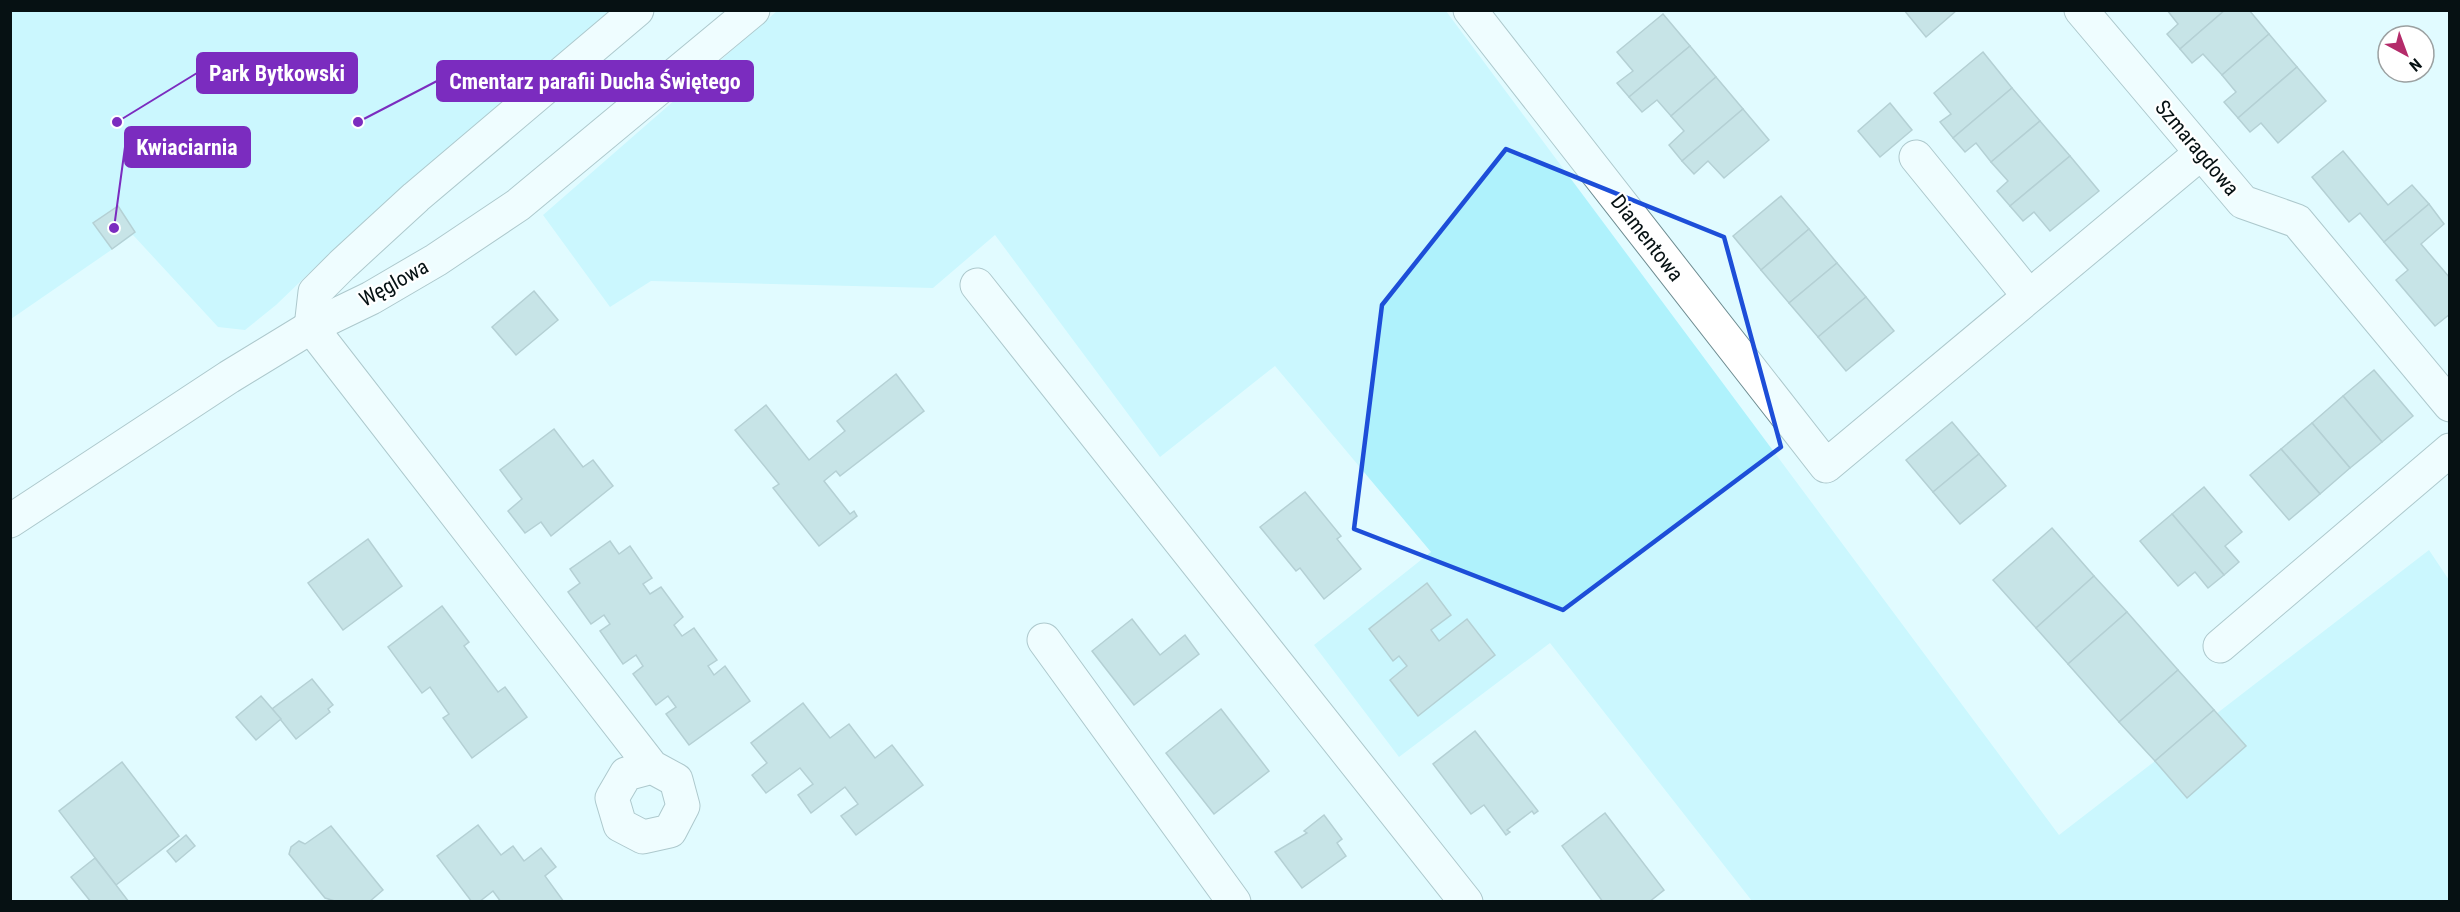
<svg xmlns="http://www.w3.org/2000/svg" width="2460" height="912" viewBox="0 0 2460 912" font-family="'Roboto Condensed',sans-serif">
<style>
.green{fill:#aff2fc}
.building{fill:#a7c7cb;stroke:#7d9ca0;stroke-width:1.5}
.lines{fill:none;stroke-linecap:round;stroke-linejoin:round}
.minor-casing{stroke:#6d8b90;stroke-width:35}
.minor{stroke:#fff;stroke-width:33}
.marked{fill:none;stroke:#1d4ed8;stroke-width:4.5;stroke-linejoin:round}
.labels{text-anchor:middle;stroke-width:4.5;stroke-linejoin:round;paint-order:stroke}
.street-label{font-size:21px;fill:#061113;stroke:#fff}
.leader{fill:none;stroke:#7b2cbf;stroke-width:2}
.callout-dot{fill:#7b2cbf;stroke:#fff;stroke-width:2}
.callout{fill:#7b2cbf;stroke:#7b2cbf;stroke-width:2}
.callout-label{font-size:22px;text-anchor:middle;font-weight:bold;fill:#fff}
</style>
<rect width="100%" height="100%" fill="#e1fbff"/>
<!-- green -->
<g class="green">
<polygon points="11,11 634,11 350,234 276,305 245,330 218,327 133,235 11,319"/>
<polygon points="777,11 1446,11 2059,835 2429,550 2449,580 2449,901 1752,901 1550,643 1399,757 1314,645 1431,552 1275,366 1160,457 995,235 933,288 651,281 610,307 543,215"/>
</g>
<!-- building -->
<g class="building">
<polygon points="1904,10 1957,10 1926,37"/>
<polygon points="2167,10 2225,10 2180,49 2167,34 2178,24"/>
<polygon points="2225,10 2249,10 2269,34 2222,75 2203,54 2192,63 2180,49"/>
<polygon points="1663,14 1690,46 1629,97 1617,83 1633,71 1617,52"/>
<polygon points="2269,34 2297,67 2238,118 2224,102 2236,92 2222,75"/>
<polygon points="1690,46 1716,77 1671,116 1657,100 1642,112 1629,97"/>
<polygon points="1983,52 2012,88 1953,138 1940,122 1951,114 1934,93"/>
<polygon points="2297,67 2326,101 2278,143 2261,123 2250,132 2238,118"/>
<polygon points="1716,77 1743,109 1682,161 1669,145 1684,131 1671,116"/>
<polygon points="2012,88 2040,121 1991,162 1976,143 1965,152 1953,138"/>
<polygon points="1890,103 1912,130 1880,157 1858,131"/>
<polygon points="1743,109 1769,140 1724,178 1708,161 1694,174 1682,161"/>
<polygon points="2040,121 2070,156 2010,206 1997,191 2008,181 1991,162"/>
<polygon points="2343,151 2388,205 2412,185 2429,204 2384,242 2360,213 2349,222 2312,177"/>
<polygon points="2070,156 2099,191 2050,231 2034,212 2023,221 2010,206"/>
<polygon points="1781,196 1809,229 1761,270 1733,236"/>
<polygon points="2429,204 2444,224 2421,244 2450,278 2450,314 2435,326 2396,280 2408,270 2384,242"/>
<polygon points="118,206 135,232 112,249 93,223"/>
<polygon points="1809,229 1837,263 1789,303 1761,270"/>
<polygon points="1837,263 1866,297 1818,337 1789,303"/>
<polygon points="534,291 558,320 516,355 492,327"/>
<polygon points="1866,297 1894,331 1846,371 1818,337"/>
<polygon points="2374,370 2413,416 2382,442 2343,396"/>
<polygon points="896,374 924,411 840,476 836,471 824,481 850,514 854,511 857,516 819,546 773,488 779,484 735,430 766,405 809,460 845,431 837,421"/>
<polygon points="2343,396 2382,442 2350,468 2312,423"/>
<polygon points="1952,422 1979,454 1933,492 1906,460"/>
<polygon points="2312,423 2350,468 2320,494 2281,449"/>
<polygon points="554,429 583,467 593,460 613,486 551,536 541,522 525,533 508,511 522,499 500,470"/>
<polygon points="2281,449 2320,494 2289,520 2250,475"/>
<polygon points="1979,454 2006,486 1960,524 1933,492"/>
<polygon points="2204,487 2242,532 2225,546 2239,562 2224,575 2172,514"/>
<polygon points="1305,492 1341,536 1337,539 1361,569 1324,599 1300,568 1296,571 1260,527"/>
<polygon points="2172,514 2224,575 2208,588 2195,572 2178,586 2140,541"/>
<polygon points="2052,528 2094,576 2036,628 1993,580"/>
<polygon points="368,539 402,586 343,630 308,583"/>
<polygon points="610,541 619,554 630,546 652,578 643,584 650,594 661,587 683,617 674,625 682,636 694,628 717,660 708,666 714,675 725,666 750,701 689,745 666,714 676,707 668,696 656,705 633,674 643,666 636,655 623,664 600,631 610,624 604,615 591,624 568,592 580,583 570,569"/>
<polygon points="2094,576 2127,612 2068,664 2036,628"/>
<polygon points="1427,583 1451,615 1431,630 1439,641 1467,619 1495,655 1418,716 1390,680 1407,666 1399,656 1393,661 1369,629"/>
<polygon points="442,606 469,642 464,646 498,692 505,687 527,717 472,758 443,718 449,714 430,687 422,693 388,647"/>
<polygon points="2127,612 2178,670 2119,722 2068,664"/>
<polygon points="1132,619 1160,655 1185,635 1199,654 1134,705 1092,651"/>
<polygon points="2178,670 2214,710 2155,761 2119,722"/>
<polygon points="312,679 333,705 328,709 330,712 296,739 272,709"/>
<polygon points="261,696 281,719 256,740 236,717"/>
<polygon points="803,703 830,738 849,724 875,758 892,745 923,785 856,835 841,816 858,804 845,787 811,813 798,795 813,784 800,768 766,793 752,775 767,763 751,743"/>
<polygon points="1221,709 1269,771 1214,814 1166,753"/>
<polygon points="2214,710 2246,746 2187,798 2155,761"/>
<polygon points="1475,731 1538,811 1534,814 1532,811 1507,830 1510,832 1506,835 1484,805 1471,814 1433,764"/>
<polygon points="122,762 179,836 116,885 59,811"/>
<polygon points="1605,813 1664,890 1649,902 1603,902 1562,846"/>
<polygon points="1324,815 1342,839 1337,843 1346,856 1302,888 1275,852 1307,833 1304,831"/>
<polygon points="478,825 501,855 513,846 524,861 541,848 556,867 545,876 564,902 501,902 493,891 479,902 472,902 437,856"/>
<polygon points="331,826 383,890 369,902 338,902 325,898 289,854 291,847 299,841 305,844"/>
<polygon points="186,835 195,846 176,862 167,851"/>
<polygon points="95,858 116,885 129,902 91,902 71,877"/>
</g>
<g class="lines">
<!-- minor casing -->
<g class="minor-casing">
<g id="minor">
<polyline points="637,10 416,197 342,265 315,292 311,327 652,767 676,780 683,806 670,831 643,837 620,825 612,798 626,774 652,767"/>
<polyline points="1470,10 1826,466 2201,153"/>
<polyline points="2081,10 2243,202 2297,221 2450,405"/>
<polyline points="1916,157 2029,296"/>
<polyline points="977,285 1466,902"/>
<polyline points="10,521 229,377 311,327 371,298 436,260 518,205 753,10"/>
<polyline points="1044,640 1234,902"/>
<polyline points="2220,646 2450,450"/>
</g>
</g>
<!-- minor -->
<use href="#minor" class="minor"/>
</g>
<!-- marked area -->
<path d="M0 0H2460V912H0ZM1506,149L1724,237L1781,447L1563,610L1354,529L1382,305Z" fill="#e1fbff" fill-opacity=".55" fill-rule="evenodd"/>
<path class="marked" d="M1506,149L1724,237L1781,447L1563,610L1354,529L1382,305Z"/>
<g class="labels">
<!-- street labels -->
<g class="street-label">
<text transform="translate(2197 148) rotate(50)" y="7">Szmaragdowa</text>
<text transform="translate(1647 238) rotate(52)" y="7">Diamentowa</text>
<text transform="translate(394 283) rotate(-29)" y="7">Węglowa</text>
</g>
</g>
<!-- callouts -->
<path class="leader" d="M117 122L197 73M358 122L437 81M114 228L125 147"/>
<g class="callout-dot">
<circle cx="117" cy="122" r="6"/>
<circle cx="358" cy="122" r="6"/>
<circle cx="114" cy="228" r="6"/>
</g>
<g class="callout">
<rect x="197" y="53" width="160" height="40" rx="6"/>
<rect x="437" y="61" width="316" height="40" rx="6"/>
<rect x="125" y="127" width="125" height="40" rx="6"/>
</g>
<g class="callout-label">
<text x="277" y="81">Park Bytkowski</text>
<text x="595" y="89">Cmentarz parafii Ducha Świętego</text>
<text x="187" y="155">Kwiaciarnia</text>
</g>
<!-- border -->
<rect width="2460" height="912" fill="none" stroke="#061113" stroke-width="24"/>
<!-- north arrow -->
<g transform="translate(2406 54) rotate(139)"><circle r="28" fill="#ffffff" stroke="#9ba0a1" stroke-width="1.5"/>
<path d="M0-4.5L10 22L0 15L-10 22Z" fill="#b42b6a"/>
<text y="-9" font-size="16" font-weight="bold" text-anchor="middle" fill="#061113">N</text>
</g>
</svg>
